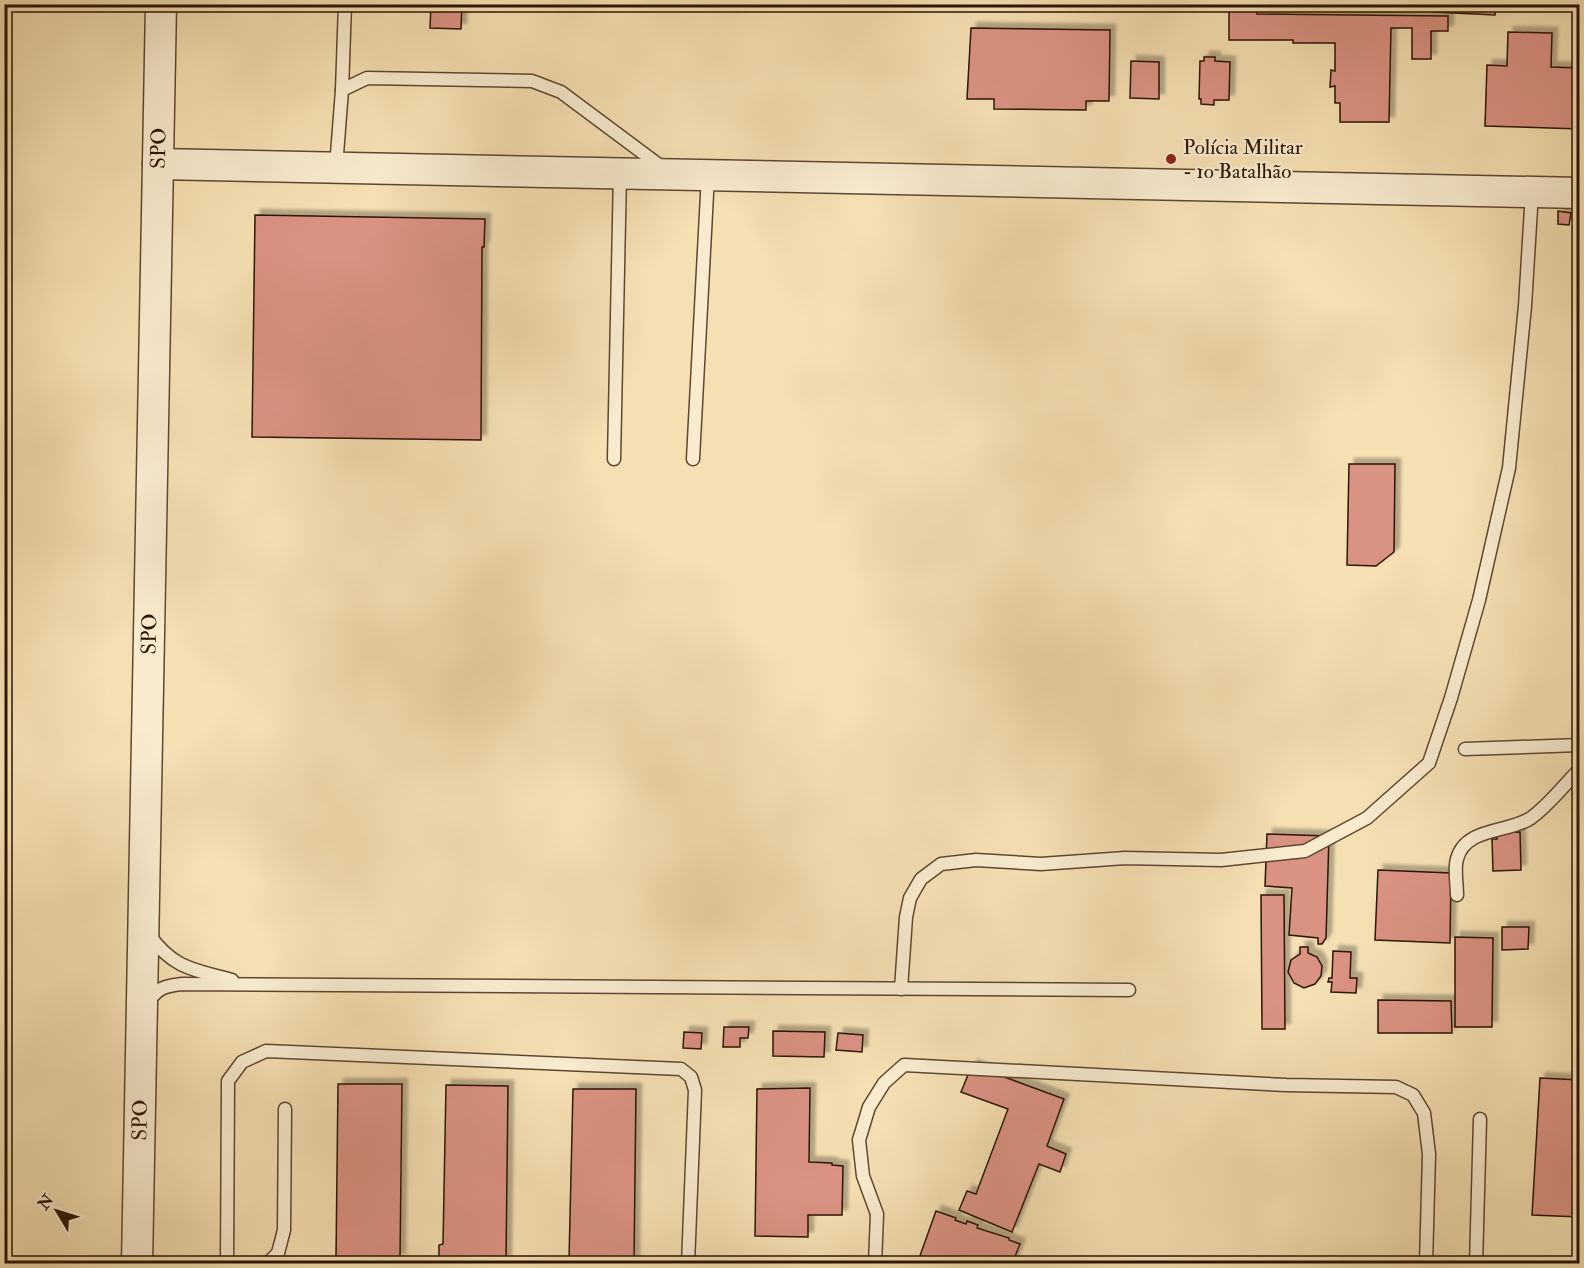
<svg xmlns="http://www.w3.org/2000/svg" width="1584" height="1268" viewBox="0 0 1584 1268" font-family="'IM FELL Double Pica',serif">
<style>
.building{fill:#da9282;stroke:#2b1504;stroke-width:1.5;filter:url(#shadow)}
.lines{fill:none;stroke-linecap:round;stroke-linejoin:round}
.service-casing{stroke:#5e4830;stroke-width:15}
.tertiary-casing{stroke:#5e4830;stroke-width:33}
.service{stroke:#f8ebce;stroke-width:12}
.tertiary{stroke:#f8ebce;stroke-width:30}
.poi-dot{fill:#8f2418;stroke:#f8ebce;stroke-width:2}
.labels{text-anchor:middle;stroke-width:4.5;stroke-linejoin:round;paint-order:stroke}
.poi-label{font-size:21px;fill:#2b1504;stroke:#f8ebce;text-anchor:start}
.street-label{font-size:21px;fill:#2b1504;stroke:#f8ebce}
</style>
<defs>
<filter id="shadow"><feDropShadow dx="5.5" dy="-5.5" stdDeviation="1.5" flood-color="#0004"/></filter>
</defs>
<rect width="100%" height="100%" fill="#f5e0b3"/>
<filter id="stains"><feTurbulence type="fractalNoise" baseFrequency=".00333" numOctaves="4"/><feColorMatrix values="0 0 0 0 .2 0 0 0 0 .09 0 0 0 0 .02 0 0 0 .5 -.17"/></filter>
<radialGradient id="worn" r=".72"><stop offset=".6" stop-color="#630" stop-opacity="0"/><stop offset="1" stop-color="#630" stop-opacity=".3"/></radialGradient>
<!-- building -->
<g class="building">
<polygon points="431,4 462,4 461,29 430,28"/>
<polygon points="466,4 542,4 542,7"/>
<polygon points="1229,4 1257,4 1257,14 1448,16 1448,31 1431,31 1431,59 1412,59 1412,28 1391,28 1389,122 1340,122 1340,103 1335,103 1335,86 1330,87 1331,70 1335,71 1335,43 1293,43 1293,40 1229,40"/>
<rect x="1375" y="4" width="43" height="5"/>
<polygon points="1433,4 1495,4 1495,15 1433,12"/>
<polygon points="971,28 1110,30 1109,101 1086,101 1086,110 994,109 994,99 967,99"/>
<polygon points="1508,32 1552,33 1551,67 1580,68 1580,129 1485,126 1487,65 1507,66"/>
<polygon points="1204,57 1215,57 1215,61 1230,62 1229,100 1214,100 1214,105 1201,104 1201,99 1199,99 1200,61 1204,61"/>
<polygon points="1131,61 1159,62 1159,99 1130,98"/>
<polygon points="1558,211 1571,213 1569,225 1558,224"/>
<polygon points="255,215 485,219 484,247 482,247 481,440 252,437"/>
<polygon points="1349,464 1395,464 1394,552 1376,566 1347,565"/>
<polygon points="1520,832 1521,870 1493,871 1492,839 1497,839 1497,833"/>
<polygon points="1267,834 1329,836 1326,938 1322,944 1318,944 1318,938 1289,935 1292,888 1265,886"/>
<polygon points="1378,870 1451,873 1450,943 1375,940"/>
<polygon points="1261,895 1284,895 1285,1029 1262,1029"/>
<polygon points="1502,927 1529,927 1528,949 1502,950"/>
<polygon points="1455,937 1493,938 1492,1027 1455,1027"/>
<polygon points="1300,947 1308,947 1308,953 1317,957 1322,966 1321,976 1315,984 1304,988 1294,983 1288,972 1291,960 1300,954"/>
<polygon points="1333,951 1351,952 1350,978 1357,978 1356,993 1331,992 1332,982 1328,982 1329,978 1332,978"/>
<polygon points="1378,1000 1451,1001 1452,1033 1378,1033"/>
<polygon points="724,1027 749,1027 748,1038 740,1038 740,1047 723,1047"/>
<polygon points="773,1031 825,1032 824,1057 773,1056"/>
<polygon points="684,1032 702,1033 701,1049 683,1048"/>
<polygon points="838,1033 863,1035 862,1052 836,1050"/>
<polygon points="972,1065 1064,1099 1047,1146 1066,1154 1060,1172 1039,1164 1012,1232 959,1210 967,1191 976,1194 1008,1109 961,1092"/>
<polygon points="1540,1078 1580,1080 1580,1217 1532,1215"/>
<polygon points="338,1084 402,1084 400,1259 336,1258"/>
<polygon points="446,1085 508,1086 506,1261 443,1261 443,1258 439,1258 439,1245 443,1244"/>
<polygon points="810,1088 809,1162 832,1163 832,1165 843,1166 842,1215 808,1215 808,1237 755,1236 757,1089"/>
<polygon points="573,1089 636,1089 634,1262 569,1260"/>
<polygon points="936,1211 956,1218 955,1220 966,1224 967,1221 978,1225 977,1228 1009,1238 1009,1240 1020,1244 1012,1264 917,1264"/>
</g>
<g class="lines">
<!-- service casing -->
<g class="service-casing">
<g id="service">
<polyline points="342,90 345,4"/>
<polyline points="336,167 342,90 367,78 532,81 561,92 663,168"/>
<polyline points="614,459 620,173"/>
<polyline points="693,459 708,175"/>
<polyline points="1465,749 1580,745"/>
<path d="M1457,895C1457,884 1454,869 1457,859C1465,827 1509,833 1531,818C1549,805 1564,785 1580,769"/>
<path d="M150,936C174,969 195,970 232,980"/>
<polyline points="901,989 906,917 910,898 921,879 941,864 976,860 1041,864 1125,858 1221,860 1305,851 1367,818 1429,763 1451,698 1479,600 1509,468 1525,306 1532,192"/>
<path d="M147,1004C157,988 164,986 182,984L1129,990"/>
<polyline points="227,1264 228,1081 242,1062 266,1051 681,1069 691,1077 695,1090 688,1264"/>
<polyline points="267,1264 278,1253 284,1230 285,1109"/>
<polyline points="875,1264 877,1214 863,1176 859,1140 869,1107 884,1083 904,1065 1286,1085 1396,1087 1413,1095 1424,1113 1429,1154 1426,1264"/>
<polyline points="1476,1264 1480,1119"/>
</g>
</g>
<!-- tertiary casing -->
<g class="tertiary-casing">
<g id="tertiary">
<polyline points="158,164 1580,193"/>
<path id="s1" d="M137,1264L161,4"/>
</g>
</g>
<!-- service -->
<use href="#service" class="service"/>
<!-- tertiary -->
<use href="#tertiary" class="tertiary"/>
</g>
<!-- markers -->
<circle class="poi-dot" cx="1171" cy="159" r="6"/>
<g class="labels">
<!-- poi labels -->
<g class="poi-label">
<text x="1183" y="154">Polícia Militar<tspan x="1183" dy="24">- 1o Batalhão</tspan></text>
</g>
<!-- street labels -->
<g class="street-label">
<text dy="7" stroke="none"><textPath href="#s1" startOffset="1116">SPO</textPath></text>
<text dy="7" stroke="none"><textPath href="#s1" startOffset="630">SPO</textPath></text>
<text dy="7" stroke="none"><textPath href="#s1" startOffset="144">SPO</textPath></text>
</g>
</g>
<!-- margin -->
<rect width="1584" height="1268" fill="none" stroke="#f5e0b3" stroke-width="24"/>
<rect x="6" y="6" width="1572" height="1256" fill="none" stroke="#2b1504" stroke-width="3"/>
<rect x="12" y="12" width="1560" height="1244" fill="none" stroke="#2b1504" stroke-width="1.5"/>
<!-- north arrow -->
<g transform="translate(57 1211) rotate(308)" stroke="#f8ebce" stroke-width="4.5" paint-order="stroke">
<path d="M0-4.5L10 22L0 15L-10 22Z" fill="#2b1504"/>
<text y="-9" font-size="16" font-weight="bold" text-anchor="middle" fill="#2b1504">N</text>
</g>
<rect width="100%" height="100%" filter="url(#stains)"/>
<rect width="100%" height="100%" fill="url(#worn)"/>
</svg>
